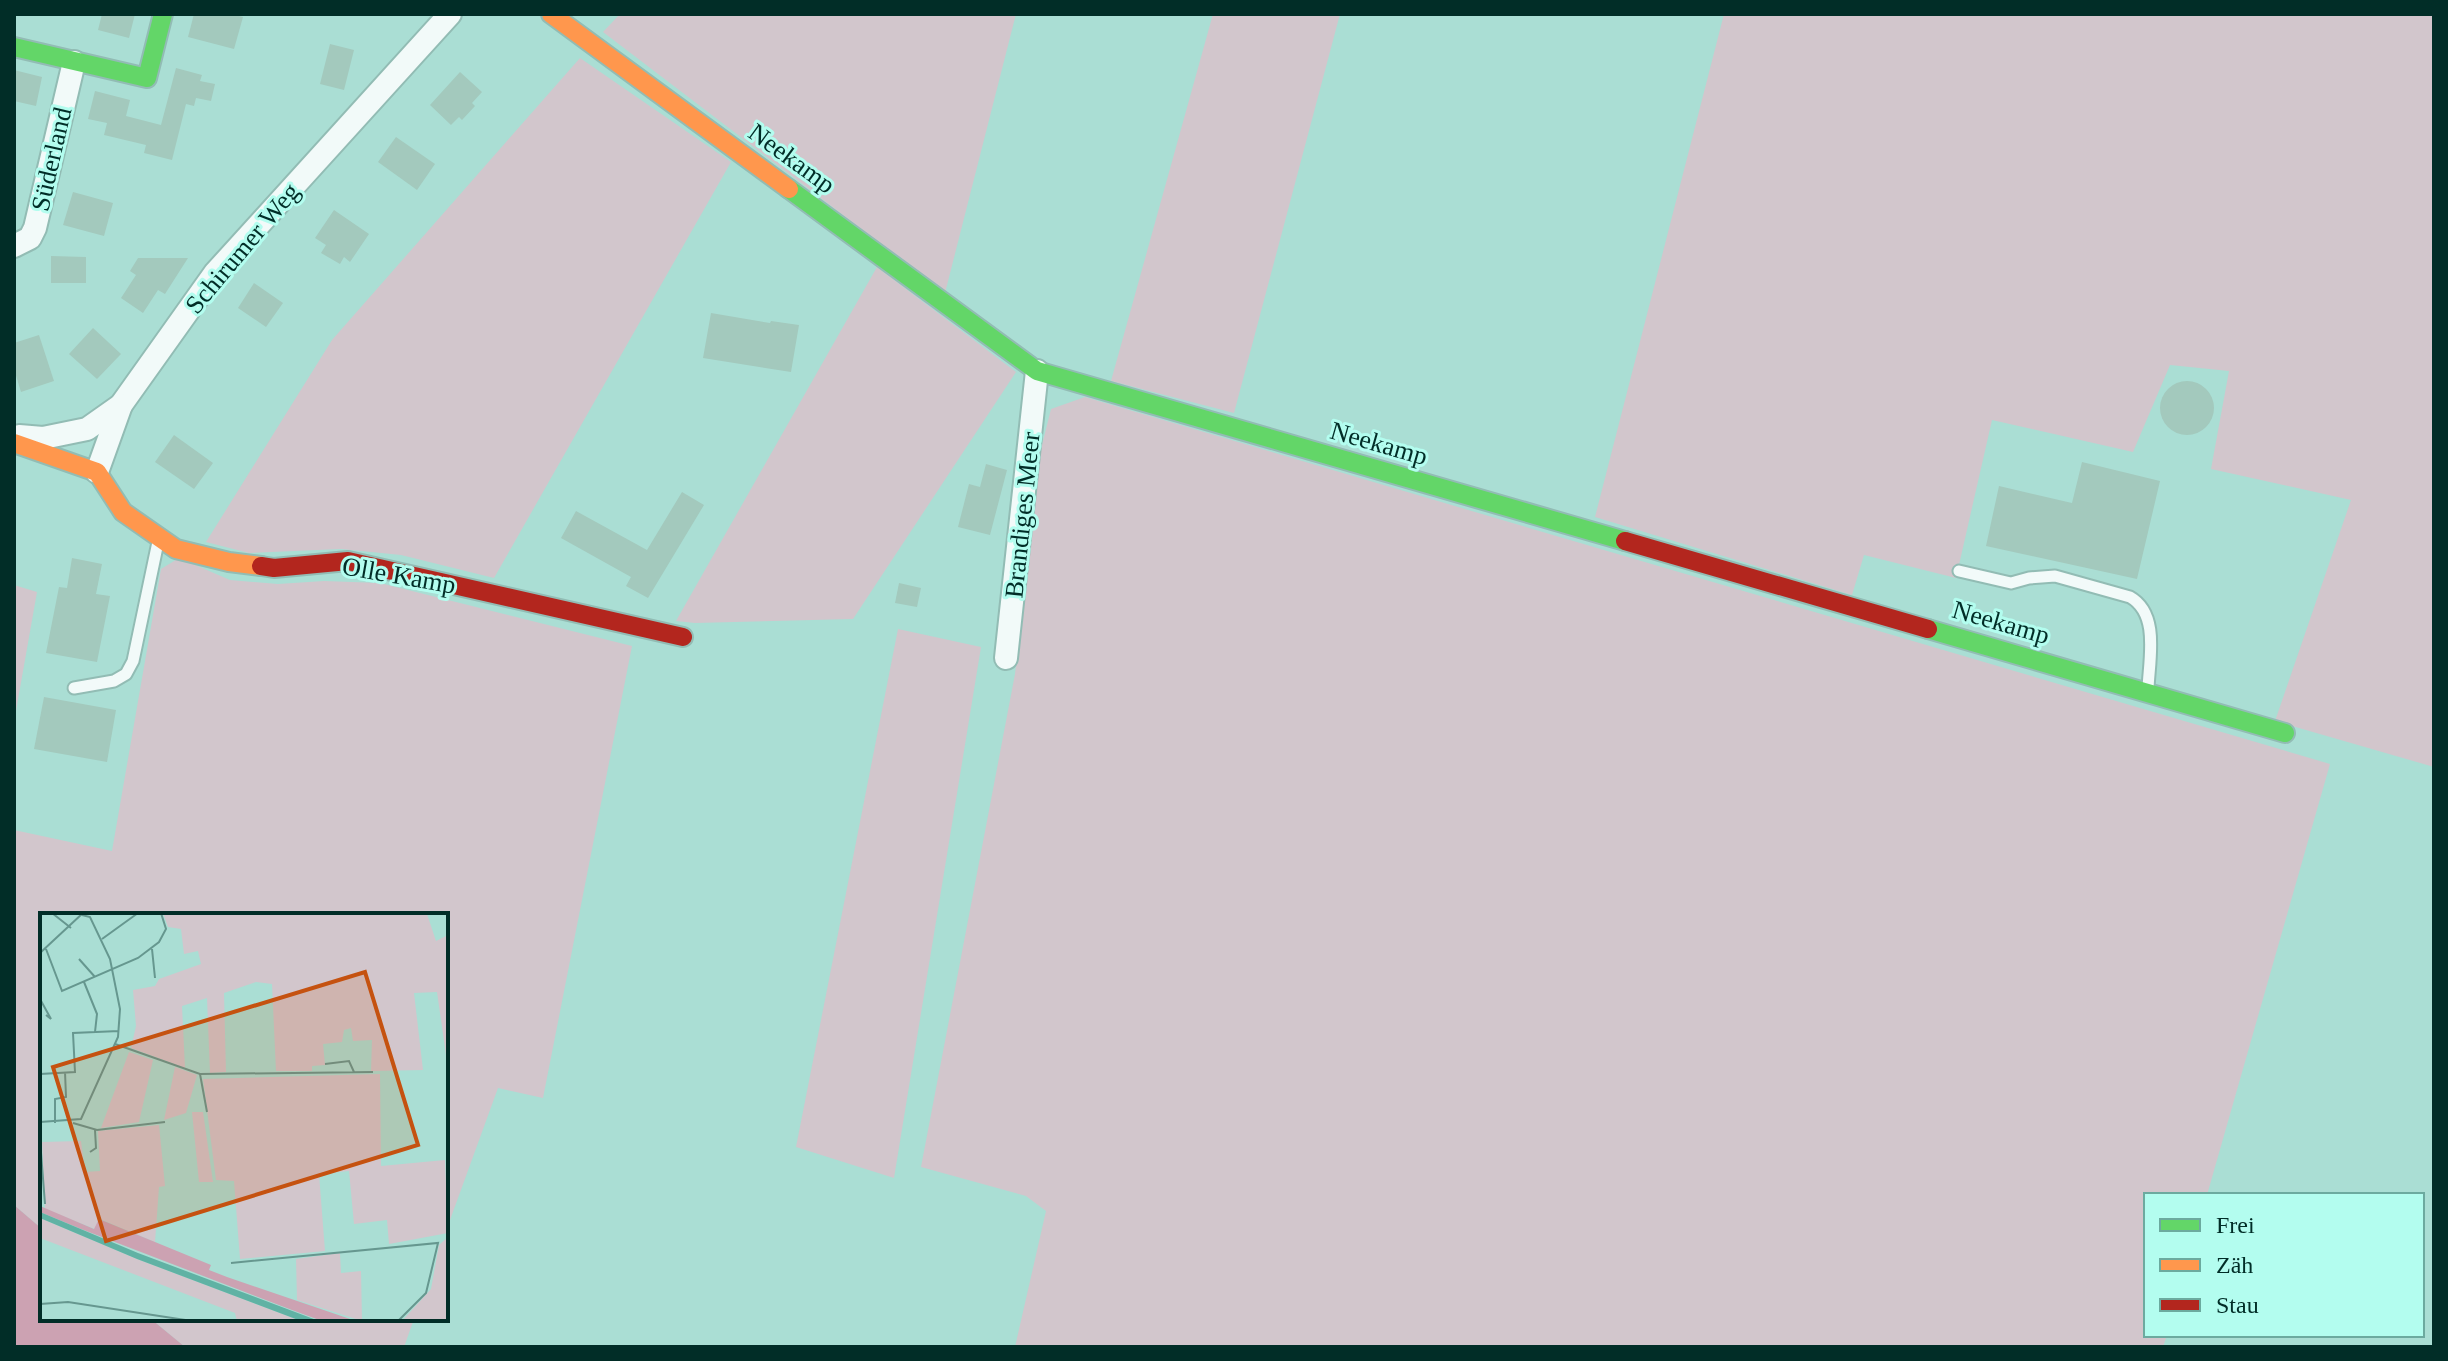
<svg xmlns="http://www.w3.org/2000/svg" width="2448" height="1361" viewBox="0 0 2448 1361" font-family="'Times New Roman',serif">
<style>
.green{fill:#d2c6cc}
.forest{fill:#cca2b2}
.building{fill:#a3c9bd}
.lines{fill:none;stroke-linecap:round;stroke-linejoin:round}
.lane-casing{stroke:#92bcb4;stroke-width:15}
.street-casing{stroke:#92bcb4;stroke-width:26}
.fast-casing{stroke:#92bcb4;stroke-width:22}
.slow-casing{stroke:#92bcb4;stroke-width:22}
.jam-casing{stroke:#92bcb4;stroke-width:22}
.lane{stroke:#f2faf9;stroke-width:11}
.street{stroke:#f2faf9;stroke-width:22}
.fast{stroke:#63d668;stroke-width:18}
.slow{stroke:#ff974d;stroke-width:18}
.jam{stroke:#b3261e;stroke-width:18}
.labels{text-anchor:middle;stroke-width:6;stroke-linejoin:round;paint-order:stroke}
.street-label{font-size:26px;fill:#012d27;stroke:#b3fdef}
.inset-road{fill:none;stroke:#66978f;stroke-width:2}
.view{fill:#c55210;fill-opacity:0.15;stroke:#c55210;stroke-width:4}
.inset-edge{fill:none;stroke:#012d27;stroke-width:4}
</style>
<rect width="100%" height="100%" fill="#aaded4"/>
<!-- green -->
<g class="green">
<polygon points="620,14 1016,14 945,293 603,32"/>
<polygon points="1213,14 1340,14 1234,413 1111,381"/>
<polygon points="1724,14 2434,14 2434,767 2275,721 2351,500 2211,469 2229,371 2170,365 2133,452 1992,420 1956,578 1864,555 1852,595 1595,517"/>
<polygon points="580,58 731,162 494,578 401,555 341,549 249,553 206,542 332,340"/>
<polygon points="877,267 1016,372 853,619 695,623 676,621"/>
<polygon points="1085,397 2330,764 2207,1195 2146,1195 2146,1335 2167,1335 2163,1347 1015,1347 1046,1211 1026,1196 921,1167 1015,674 1039,457 1051,409"/>
<polygon points="179,558 230,580 278,584 324,581 380,583 632,646 543,1098 498,1088 446,1231 446,915 42,915 42,1229 14,1205 14,830 112,851 161,569"/>
<polygon points="14,585 37,592 14,722"/>
<polygon points="898,629 981,647 894,1178 796,1147"/>
<polygon points="151,1319 414,1319 404,1347 185,1347"/>
</g>
<!-- forest -->
<polygon class="forest" points="14,1205 42,1229 42,1319 151,1319 185,1347 14,1347"/>
<!-- building -->
<g class="building">
<polygon points="102,14 135,14 129,38 98,30"/>
<polygon points="194,14 231,14 243,17 234,49 188,37"/>
<polygon points="330,44 354,50 344,90 320,84"/>
<polygon points="176,68 202,75 200,81 215,84 211,101 196,98 194,106 186,104 172,160 144,153 146,145 104,135 107,123 88,119 95,91 130,100 126,116 161,125"/>
<polygon points="14,70 42,77 36,106 14,101"/>
<polygon points="460,72 482,92 472,103 475,106 462,120 459,117 451,125 430,105"/>
<polygon points="396,137 435,164 417,190 378,162"/>
<polygon points="73,192 113,203 104,236 63,225"/>
<polygon points="334,210 369,234 350,262 344,257 340,264 321,253 326,245 315,238"/>
<polygon points="51,256 86,257 86,283 51,283"/>
<polygon points="138,258 188,258 165,294 158,290 143,313 121,298 136,275 130,271"/>
<polygon points="254,283 283,303 266,327 238,308"/>
<polygon points="711,313 770,323 771,321 799,325 791,372 703,358"/>
<polygon points="93,328 121,354 97,379 69,354"/>
<polygon points="39,335 54,381 21,392 14,369 14,343"/>
<circle cx="2187" cy="408" r="27"/>
<polygon points="174,435 213,463 194,489 155,462"/>
<polygon points="2082,462 2160,481 2137,579 1986,546 1999,486 2072,503"/>
<polygon points="986,464 1007,470 990,535 958,527 969,484 980,487"/>
<polygon points="682,492 704,505 648,598 626,586 631,577 561,538 576,511 647,550"/>
<polygon points="72,558 102,564 96,594 110,596 97,662 46,653 59,587 67,588"/>
<polygon points="899,583 921,588 917,607 895,603"/>
<polygon points="44,697 116,710 107,762 34,749"/>
</g>
<g class="lines">
<!-- lane casing -->
<g class="lane-casing">
<g id="lane">
<path d="M1959,571L2011,583L2029,578L2055,576L2130,597C2160,614 2149,660 2148,689"/>
<polyline points="74,688 114,681 126,674 133,661 158,542"/>
</g>
</g>
<!-- street casing -->
<g class="street-casing">
<g id="street">
<polyline points="14,246 30,238 35,228 74,62"/>
<polyline points="19,436 43,438 87,429 121,405 215,273 450,14"/>
<polyline points="97,472 121,405"/>
<polyline points="1006,658 1037,371"/>
</g>
</g>
<!-- fast casing -->
<g class="fast-casing">
<g id="fast">
<polyline points="14,47 147,78 163,14"/>
<polyline points="789,189 1037,371 1625,541"/>
<polyline points="1928,629 2285,733"/>
</g>
</g>
<!-- slow casing -->
<g class="slow-casing">
<g id="slow">
<polyline points="551,14 789,189"/>
<polyline points="14,443 97,472 123,512 176,549 229,562 261,566"/>
</g>
</g>
<!-- jam casing -->
<g class="jam-casing">
<g id="jam">
<polyline points="1625,541 1928,629"/>
<polyline points="261,566 274,568 348,561 683,637"/>
</g>
</g>
<!-- lane -->
<use href="#lane" class="lane"/>
<!-- street -->
<use href="#street" class="street"/>
<!-- fast -->
<use href="#fast" class="fast"/>
<!-- slow -->
<use href="#slow" class="slow"/>
<!-- jam -->
<use href="#jam" class="jam"/>
</g>
<g class="labels">
<!-- street labels -->
<g class="street-label">
<text transform="translate(792 158) rotate(36)" y="9">Neekamp</text>
<text transform="translate(51 159) rotate(-77)" y="9">Süderland</text>
<text transform="translate(242 248) rotate(-50)" y="9">Schirumer Weg</text>
<text transform="translate(1379 443) rotate(16)" y="9">Neekamp</text>
<text transform="translate(1022 515) rotate(-84)" y="9">Brandiges Meer</text>
<text transform="translate(399 575) rotate(10)" y="9">Olle Kamp</text>
<text transform="translate(2001 622) rotate(16)" y="9">Neekamp</text>
</g>
</g>
<!-- overview -->
<g transform="translate(40 913)">
<rect width="408" height="408" fill="#aaded4"/>
<path d="M123,0L387,1L396,28L408,22V156L397,79L374,80L383,157L331,158L332,127L313,128L311,115L304,117L302,129L283,131L285,152L272,153V158H236L232,71L216,69L184,80L186,159L170,160L167,85L142,93L145,155L91,135L96,113L93,77L115,73L119,66L161,51L158,38L144,41L141,16L128,14ZM89,139L113,147L99,209L61,215ZM135,154L157,162L146,200L124,207ZM340,161L341,253L405,247L408,320L349,331L347,307L314,311L309,258L279,261L285,338L200,346L194,268L176,267L163,166ZM152,199H163L173,269H159ZM119,212L125,273L119,274L115,329L60,306L55,316L5,296L2,229L41,228L45,259L60,258L58,218ZM0,305L97,346L261,408H197L195,400L0,325ZM408,324V408H362L391,376L399,332ZM300,340L301,360L321,358L322,408L257,387L256,346Z" fill="#d2c6cc"/>
<path d="M0,293L54,316L59,306L171,352L169,357L187,364L316,408H282L252,397L41,316L0,299Z" fill="#cca2b2"/>
<path d="M0,299L98,340L279,408H261L97,346L0,305Z" fill="#60b2a4"/>
<path class="inset-road" d="M12,0L31,15M62,26L98,0M6,36L22,78L98,45L119,29L126,16L121,0M112,36L115,65M0,40L43,0M39,46L55,64M44,69L57,101L55,119M0,86L11,106L6,102M75,131L160,161L333,159M285,151L309,148L314,159M0,161L35,159L33,120L79,118M160,161L167,199M0,209L41,206L78,124L80,96L70,46L50,4L42,2M15,210V186L26,184L25,159M33,210L57,217L125,209M0,227L5,291M50,239L56,235L55,217M191,350L398,330L386,380L358,408M0,391L28,389L152,408"/>
<path class="view" d="M325,59L378,232L66,328L13,154Z"/>
<rect width="408" height="408" class="inset-edge"/>
</g>
<!-- border -->
<rect width="2448" height="1361" fill="none" stroke="#012d27" stroke-width="32"/>
<!-- legend -->
<rect x="2144" y="1193" width="280" height="144" fill="#b3fdef" stroke="#6caa9f" stroke-width="2"/>
<rect x="2160" y="1219" width="40" height="12" fill="#63d668" stroke="#6caa9f" stroke-width="2"/>
<text x="2216" y="1233" font-size="24" fill="#012d27">Frei</text>
<rect x="2160" y="1259" width="40" height="12" fill="#ff974d" stroke="#6caa9f" stroke-width="2"/>
<text x="2216" y="1273" font-size="24" fill="#012d27">Zäh</text>
<rect x="2160" y="1299" width="40" height="12" fill="#b3261e" stroke="#6caa9f" stroke-width="2"/>
<text x="2216" y="1313" font-size="24" fill="#012d27">Stau</text>
</svg>
